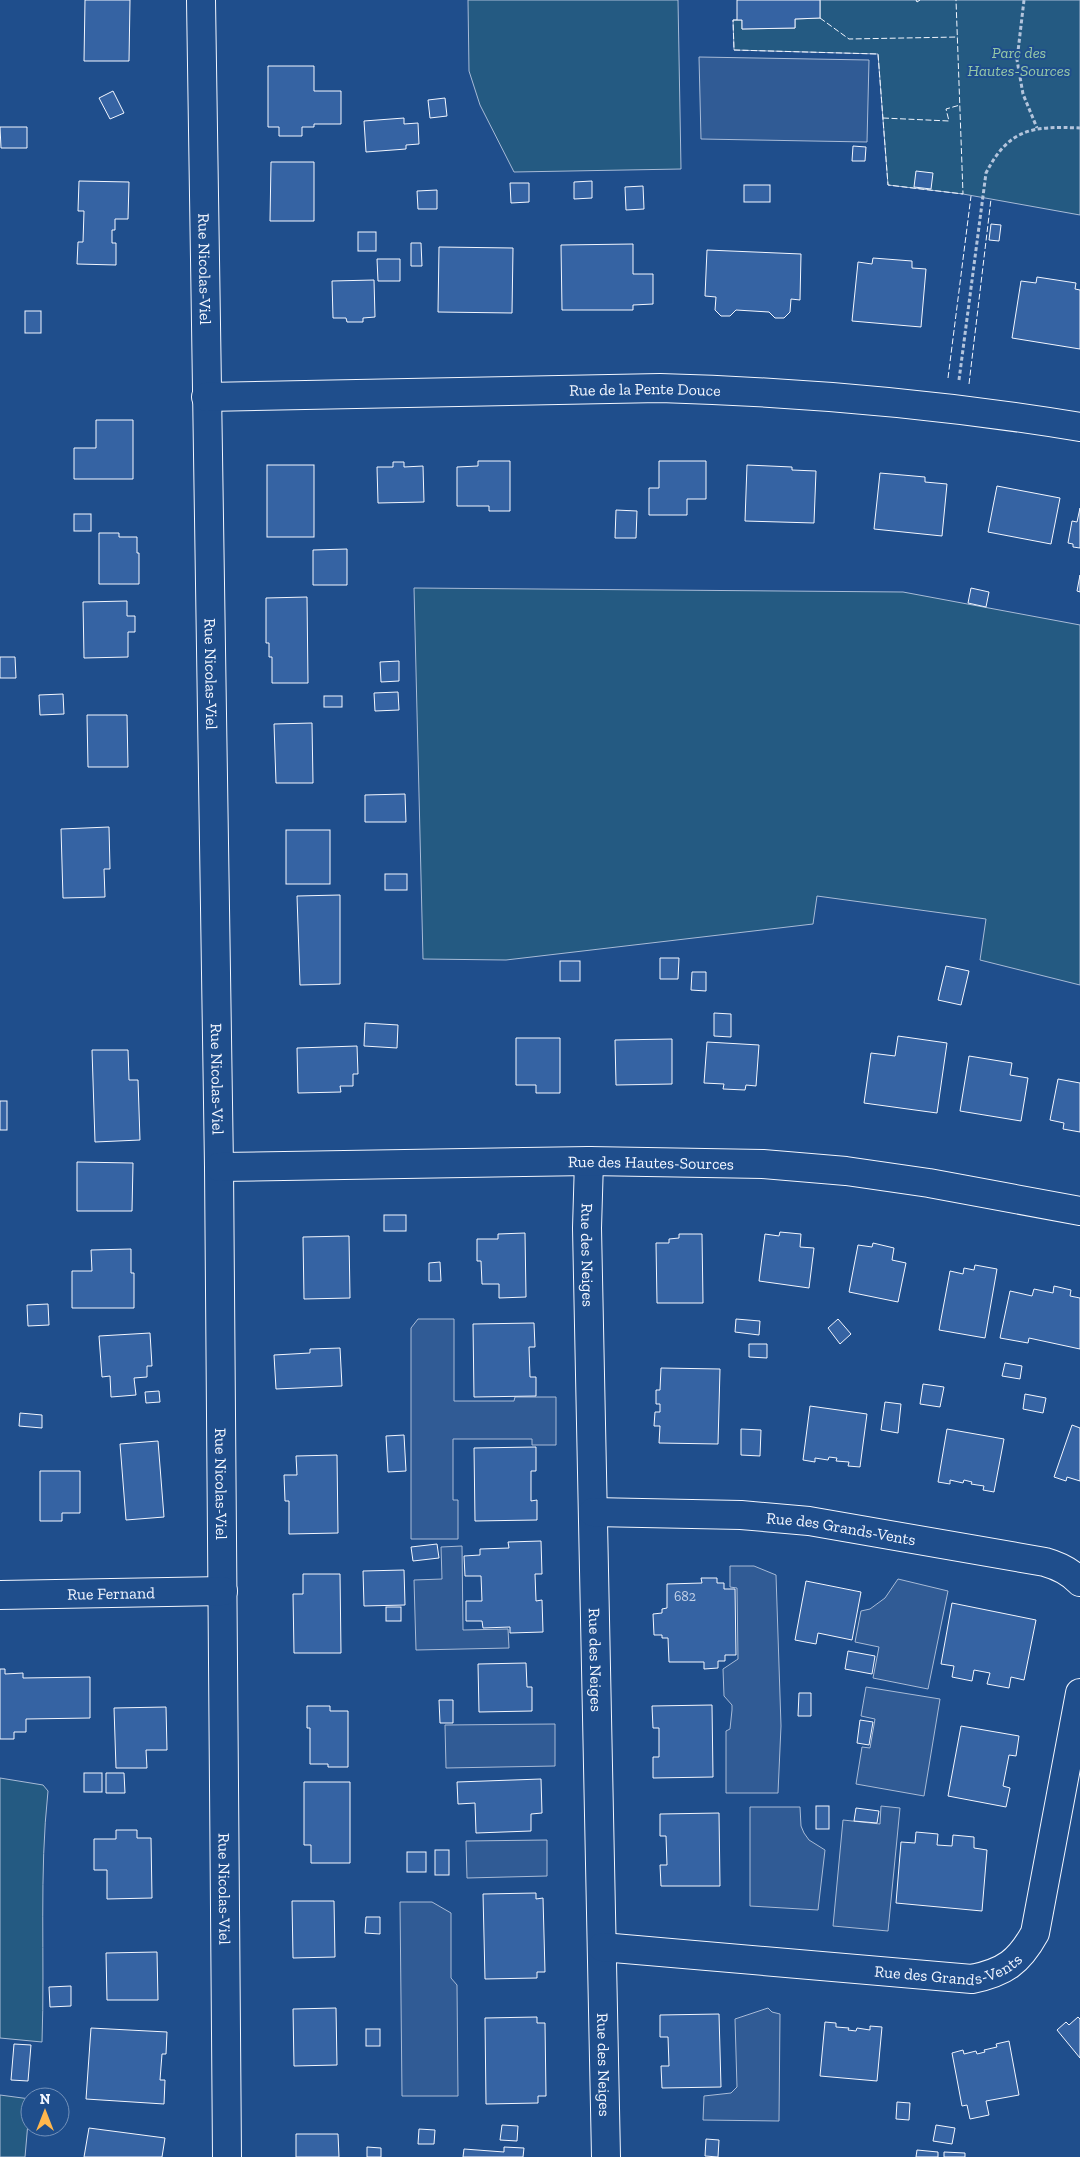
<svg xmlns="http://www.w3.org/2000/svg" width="1080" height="2157" viewBox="0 0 1080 2157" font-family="'Zilla Slab',serif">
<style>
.green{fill:#245a82;stroke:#a8bbd7}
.parking{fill:#305b95;stroke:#a8bbd7}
.building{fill:#3563a3;stroke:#f2f6ff}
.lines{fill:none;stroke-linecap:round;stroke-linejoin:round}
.minor-casing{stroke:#f2f6ff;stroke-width:30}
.path{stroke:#b3c4dc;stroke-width:3;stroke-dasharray:4 2.5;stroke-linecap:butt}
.minor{stroke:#1f4e8c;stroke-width:28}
.fence{stroke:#f2f6ff;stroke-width:1;stroke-dasharray:6 2.5;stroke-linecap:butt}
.labels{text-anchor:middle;stroke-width:4;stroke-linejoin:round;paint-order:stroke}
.number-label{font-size:14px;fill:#c3d1e8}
.park-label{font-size:16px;font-style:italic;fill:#97c8a6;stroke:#1f4e8c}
.street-label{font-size:16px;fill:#f2f6ff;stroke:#1f4e8c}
</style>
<rect width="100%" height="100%" fill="#1f4e8c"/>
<!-- green -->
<g class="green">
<polygon points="468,0 678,0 681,169 514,172 480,105 469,71"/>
<polygon points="820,0 1080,0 1080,215 963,194 888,185 878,54 734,50 733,20 742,20 742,29 795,28 795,19 820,18"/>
<polygon points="414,588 903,592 1080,625 1080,985 980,960 986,919 817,896 813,924 506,960 423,959"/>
<path d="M0,1778L43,1785L48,1791C39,1874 45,1958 42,2042L0,2038Z"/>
<polygon points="0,2095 30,2099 25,2157 0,2157"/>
</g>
<!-- parking -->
<g class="parking">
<polygon points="699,57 869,60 867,142 701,139"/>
<polygon points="418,1319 454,1319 454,1401 514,1401 515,1397 556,1397 556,1445 532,1445 532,1439 453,1439 453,1500 458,1500 458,1539 411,1539 411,1328"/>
<polygon points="462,1546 463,1630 508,1629 509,1648 416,1650 414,1580 442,1579 441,1547"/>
<polygon points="730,1566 754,1566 776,1575 781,1726 778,1793 726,1793 726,1731 730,1729 732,1710 732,1705 724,1696 723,1669 738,1659 737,1588 730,1587"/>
<polygon points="898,1579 948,1591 928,1689 873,1678 879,1647 855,1642 861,1611 870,1609 885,1598"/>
<polygon points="866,1687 940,1699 924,1796 856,1784 862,1747 870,1748 875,1719 861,1716"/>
<polygon points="555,1724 555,1766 446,1768 445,1725"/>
<polygon points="881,1806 900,1808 888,1931 833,1926 843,1820 880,1824"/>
<polygon points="750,1807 800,1807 801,1826 804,1833 809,1840 825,1850 818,1910 750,1906"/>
<polygon points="547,1840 547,1876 467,1878 466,1841"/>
<polygon points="400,1902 432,1902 451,1913 451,1978 457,1985 458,2096 402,2096"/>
<polygon points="768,2008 772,2012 780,2014 779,2121 703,2120 704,2096 731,2093 737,2087 735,2019"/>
</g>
<!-- building -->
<g class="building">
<polygon points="85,0 130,0 129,61 84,61"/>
<polygon points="737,0 820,0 820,18 795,19 795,28 742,29 742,20 737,20"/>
<polygon points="268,66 314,66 314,91 341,91 341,124 314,124 314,127 302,127 302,136 279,136 279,127 268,127"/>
<polygon points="113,91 124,113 110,119 99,98"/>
<polygon points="445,98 447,116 430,118 428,100"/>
<polygon points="404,118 404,124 418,123 419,144 406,145 406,149 366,152 364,121"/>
<polygon points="0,127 27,127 27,148 1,148"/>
<polygon points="853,146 866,147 865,161 852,161"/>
<polygon points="271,162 314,162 314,221 270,221"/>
<polygon points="916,171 933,173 931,189 914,187"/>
<polygon points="79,181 129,182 128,219 115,219 115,230 112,230 112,243 116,243 116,265 77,264 78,242 83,242 84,211 78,211"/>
<polygon points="592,181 592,198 574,199 574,182"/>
<polygon points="510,183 529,183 529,202 511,203"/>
<rect x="744" y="185" width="26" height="17"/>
<polygon points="643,186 644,209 626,210 625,187"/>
<polygon points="437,190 437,209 418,209 417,191"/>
<polygon points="991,224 1001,225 999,241 989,240"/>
<rect x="358" y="232" width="18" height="19"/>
<polygon points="411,243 421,243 422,266 411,266"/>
<polygon points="633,244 633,274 653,274 653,304 633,305 633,310 562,310 561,245"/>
<polygon points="439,247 513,248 512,313 438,312"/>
<polygon points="707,250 801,254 800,300 791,299 790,312 784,318 775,318 769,312 736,310 730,316 721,316 715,310 716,297 705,296"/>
<polygon points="873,258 912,261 912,268 926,269 921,327 852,321 858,262 872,264"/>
<polygon points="377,259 400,259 400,281 378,281"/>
<polygon points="1037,277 1076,283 1075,289 1080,290 1080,349 1012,338 1021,281 1036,283"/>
<polygon points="374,280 375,317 363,318 363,322 347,322 346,318 333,318 332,281"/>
<rect x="25" y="311" width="16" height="22"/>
<polygon points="96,420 133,420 133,479 74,479 74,448 96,448"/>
<polygon points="478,461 510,461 510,511 489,511 489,506 457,506 457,467 478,466"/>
<polygon points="659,461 706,461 706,499 687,499 687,515 649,515 649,488 659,488"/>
<polygon points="393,462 404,462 404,467 423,466 424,502 378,503 377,467 393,467"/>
<rect x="267" y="465" width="47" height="72"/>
<polygon points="747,465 792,467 792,470 816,471 814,523 745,521"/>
<polygon points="880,473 925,477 925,482 947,484 942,536 874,529"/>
<polygon points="997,486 1060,498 1051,544 988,532"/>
<polygon points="1080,508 1080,548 1073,547 1073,544 1068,543 1072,521 1077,522"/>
<polygon points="616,510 637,511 636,538 615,538"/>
<rect x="74" y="514" width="17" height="17"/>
<polygon points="99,533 119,533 119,537 137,537 137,553 139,553 139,584 99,584"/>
<polygon points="347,549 347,585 313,585 313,550"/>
<polygon points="1080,575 1080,592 1077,591"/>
<polygon points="971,588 989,592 986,607 968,603"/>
<polygon points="307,597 308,683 272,683 272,657 269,657 269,643 266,643 266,598"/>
<polygon points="127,601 127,616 135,616 135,632 128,632 128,657 84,658 83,602"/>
<polygon points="0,657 15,657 16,678 0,678"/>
<polygon points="399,661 399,681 381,682 380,662"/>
<polygon points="398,692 399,710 375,711 374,693"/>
<polygon points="63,694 64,714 40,715 39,695"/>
<rect x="324" y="696" width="18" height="11"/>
<polygon points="87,715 127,715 128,767 88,767"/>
<polygon points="312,723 313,783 276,783 274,724"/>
<polygon points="405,794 406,822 365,822 365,795"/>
<polygon points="109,827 110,869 104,869 105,897 63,898 61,829"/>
<rect x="286" y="830" width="44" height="54"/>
<rect x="385" y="874" width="22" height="16"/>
<polygon points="340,895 340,984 300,985 297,896"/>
<polygon points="660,958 679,958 678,979 660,979"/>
<rect x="560" y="961" width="20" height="20"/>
<polygon points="946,966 969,971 961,1005 938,1000"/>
<polygon points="692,972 706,972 706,991 691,990"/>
<polygon points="714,1013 731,1014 731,1037 714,1036"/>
<polygon points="365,1023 398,1025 397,1048 364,1046"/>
<polygon points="898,1036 947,1043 937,1113 864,1103 871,1053 895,1056"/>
<polygon points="516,1038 560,1038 560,1093 536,1093 536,1085 516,1085"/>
<polygon points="672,1039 672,1084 616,1085 615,1040"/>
<polygon points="707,1042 759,1045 756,1086 746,1085 745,1090 723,1089 724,1084 704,1083"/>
<polygon points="357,1046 358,1074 353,1074 353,1086 340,1086 341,1092 298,1093 297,1048"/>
<polygon points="92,1050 128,1050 129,1080 138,1080 140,1140 95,1142"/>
<polygon points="969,1056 1012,1063 1010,1075 1028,1078 1021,1121 960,1111"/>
<polygon points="1058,1079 1080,1083 1080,1132 1063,1129 1064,1123 1050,1120"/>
<rect x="0" y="1101" width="7" height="29"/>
<polygon points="77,1162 133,1163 132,1211 77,1211"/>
<rect x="384" y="1215" width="22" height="16"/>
<polygon points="780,1232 801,1234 800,1247 814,1248 809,1288 759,1281 765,1234 779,1236"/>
<polygon points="525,1233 526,1297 499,1298 499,1284 482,1284 481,1261 477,1261 477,1239 498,1239 498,1234"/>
<polygon points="679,1234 702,1234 703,1303 657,1303 656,1243 669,1243 669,1239 679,1238"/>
<polygon points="349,1236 350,1298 304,1299 303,1237"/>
<polygon points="873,1243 894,1248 892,1260 906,1263 898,1302 849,1292 858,1245 872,1247"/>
<polygon points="131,1249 131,1273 134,1273 134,1308 72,1308 72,1271 92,1271 91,1250"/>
<polygon points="440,1262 441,1281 429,1281 429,1263"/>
<polygon points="975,1265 997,1269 985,1338 939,1330 950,1271 963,1274 964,1268 974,1270"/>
<polygon points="1054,1286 1071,1290 1070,1296 1080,1298 1080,1349 1029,1338 1028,1343 1000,1338 1010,1291 1032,1296 1034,1289 1053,1293"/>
<polygon points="48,1304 49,1325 28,1326 27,1305"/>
<polygon points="736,1319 760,1321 759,1335 735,1332"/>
<polygon points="838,1319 851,1334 840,1344 828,1328"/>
<polygon points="534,1323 535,1347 529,1347 530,1377 536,1377 536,1396 474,1397 473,1324"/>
<polygon points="150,1333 152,1366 147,1366 147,1377 134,1378 136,1395 111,1397 110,1376 102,1377 99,1336"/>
<polygon points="749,1344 767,1344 767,1358 749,1357"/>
<polygon points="340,1348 342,1386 276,1389 274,1355 310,1353 310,1349"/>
<polygon points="1005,1363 1022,1366 1020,1379 1002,1376"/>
<polygon points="661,1368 720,1369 718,1444 659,1443 660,1426 654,1426 655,1412 660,1412 660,1404 656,1404 656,1390 660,1390"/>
<polygon points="923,1384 944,1387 940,1407 920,1404"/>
<polygon points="159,1391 160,1402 146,1403 145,1392"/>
<polygon points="1025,1394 1046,1398 1043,1413 1023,1409"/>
<polygon points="885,1402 901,1404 898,1433 881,1430"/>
<polygon points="810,1406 867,1414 860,1467 848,1466 849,1462 836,1461 837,1458 829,1457 828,1460 815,1458 815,1462 803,1460"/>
<polygon points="20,1413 42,1415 42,1428 19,1426"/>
<polygon points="1072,1425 1080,1428 1080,1481 1067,1477 1066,1481 1054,1477"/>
<polygon points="741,1429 761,1430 760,1456 741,1455"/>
<polygon points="947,1429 1004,1439 994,1492 983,1490 984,1486 971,1484 972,1482 964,1480 963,1483 950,1480 950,1484 938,1482"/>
<polygon points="404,1435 406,1471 388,1472 386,1436"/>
<polygon points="158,1441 164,1517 126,1520 120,1444"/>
<polygon points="536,1447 536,1471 531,1471 531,1501 537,1500 537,1520 475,1521 474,1448"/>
<polygon points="337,1455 338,1533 289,1534 289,1501 285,1501 284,1475 297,1475 296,1456"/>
<polygon points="40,1471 80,1471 80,1513 62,1513 62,1521 40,1521"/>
<polygon points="541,1541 542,1574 535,1574 536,1601 542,1600 543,1632 510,1633 510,1627 483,1628 482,1621 466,1621 466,1601 482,1601 481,1576 465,1576 464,1556 480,1555 480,1549 509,1548 508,1542"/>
<polygon points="437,1544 439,1558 413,1561 411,1547"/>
<polygon points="404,1570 405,1605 364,1606 363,1571"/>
<polygon points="303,1574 340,1574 341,1653 294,1653 293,1594 303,1594"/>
<polygon points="701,1578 717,1578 717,1583 724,1583 724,1589 735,1589 736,1655 725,1655 725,1661 718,1661 718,1668 704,1669 704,1662 669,1662 668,1638 662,1638 662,1635 654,1635 653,1614 662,1613 662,1609 667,1608 667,1584 702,1583"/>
<polygon points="806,1581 861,1592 852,1640 818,1633 816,1644 795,1640"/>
<polygon points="952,1603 1036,1620 1024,1680 1011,1677 1009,1688 987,1684 990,1673 974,1670 972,1681 952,1677 954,1666 941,1664"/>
<rect x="386" y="1607" width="15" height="14"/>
<polygon points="848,1651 875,1656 872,1674 845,1669"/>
<polygon points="526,1663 527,1687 532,1687 532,1711 479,1712 478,1664"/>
<polygon points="0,1669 5,1669 5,1674 23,1673 23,1678 90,1677 90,1718 26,1719 26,1732 14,1732 14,1739 0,1739"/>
<polygon points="799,1693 811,1693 811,1716 798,1716"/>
<polygon points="439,1700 453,1700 453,1723 440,1723"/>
<polygon points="712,1705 713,1777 653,1778 653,1757 659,1757 659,1728 653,1728 652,1706"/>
<polygon points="307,1706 330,1706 330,1711 348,1711 348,1767 328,1767 328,1764 310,1764 310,1728 307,1728"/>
<polygon points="166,1707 167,1750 146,1750 147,1768 116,1768 114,1708"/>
<polygon points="860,1720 873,1722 869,1745 857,1743"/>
<polygon points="961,1726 1019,1736 1016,1756 1009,1755 1003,1786 1010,1788 1006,1807 948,1796"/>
<rect x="84" y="1773" width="18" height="19"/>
<polygon points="106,1773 124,1773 125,1793 106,1793"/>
<polygon points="541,1779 542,1813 531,1814 531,1831 476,1833 475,1803 458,1804 457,1782"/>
<polygon points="304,1782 350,1782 350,1863 311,1863 311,1845 304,1845"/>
<rect x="816" y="1806" width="13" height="23"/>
<polygon points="856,1808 879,1811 877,1823 854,1821"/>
<polygon points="719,1813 720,1886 661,1886 660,1865 667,1865 666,1836 660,1836 660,1814"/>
<polygon points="116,1830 137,1830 137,1838 151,1838 152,1898 107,1899 107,1870 94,1870 94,1839 116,1839"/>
<polygon points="916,1832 938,1834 937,1845 952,1846 953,1835 974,1837 974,1848 987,1850 982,1911 896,1903 901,1842 915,1843"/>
<rect x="435" y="1850" width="14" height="25"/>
<rect x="407" y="1852" width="19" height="20"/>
<polygon points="536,1893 536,1899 543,1898 545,1972 537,1972 537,1978 485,1979 483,1894"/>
<polygon points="292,1901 334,1901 335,1957 293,1958"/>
<polygon points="366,1917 380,1917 380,1934 365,1933"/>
<polygon points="157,1952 158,2000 107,2000 106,1953"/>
<polygon points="71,1986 71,2006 50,2007 49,1987"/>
<polygon points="336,2008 337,2065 294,2066 293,2009"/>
<polygon points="719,2014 721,2087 662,2088 661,2066 669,2066 668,2037 660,2037 660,2015"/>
<polygon points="537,2017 537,2023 545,2023 546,2096 538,2096 538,2103 486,2104 485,2018"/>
<polygon points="1078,2017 1080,2019 1080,2058 1057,2030 1066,2022 1069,2025"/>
<polygon points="825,2022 836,2023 836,2027 849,2028 848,2030 856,2031 857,2028 870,2030 870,2026 882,2027 877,2081 820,2076"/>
<polygon points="91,2028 167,2032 166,2054 162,2054 160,2080 165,2080 164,2104 86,2099"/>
<rect x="366" y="2029" width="14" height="17"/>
<polygon points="1009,2041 1019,2095 986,2101 989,2115 970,2119 967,2105 962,2106 952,2053 963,2050 964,2054 976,2051 977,2054 985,2052 984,2050 997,2047 996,2044"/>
<polygon points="14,2044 31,2045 28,2081 11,2080"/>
<polygon points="897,2102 910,2103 909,2120 896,2119"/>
<polygon points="502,2125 518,2126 517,2141 500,2140"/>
<polygon points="936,2125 955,2128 952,2144 933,2141"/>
<polygon points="89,2128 165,2138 162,2157 84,2157"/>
<polygon points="419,2129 435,2130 434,2144 418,2144"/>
<polygon points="296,2134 338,2134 339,2157 296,2157"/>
<polygon points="706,2139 719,2140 718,2157 705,2156"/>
<polygon points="367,2147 381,2148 381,2157 367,2157"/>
<polygon points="504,2147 524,2148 523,2157 463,2157 464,2149 504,2152"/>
<polygon points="917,2150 938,2152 938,2157 916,2157"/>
<polygon points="944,2152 965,2153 965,2157 944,2157"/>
</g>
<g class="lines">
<!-- minor casing -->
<g class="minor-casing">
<g id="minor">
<path id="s1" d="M201,0L219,1167L227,2157"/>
<path id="s2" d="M206,397L660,388C801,392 941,404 1080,427"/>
<path id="s3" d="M589,1161L587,1228L606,2157"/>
<path id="s4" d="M219,1167L589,1161L763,1164L846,1171L929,1183L1080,1211"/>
<path id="s5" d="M593,1512L741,1515L809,1521L1045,1562C1059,1566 1070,1571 1080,1582"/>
<path id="s6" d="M0,1595L223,1591"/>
<path id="s7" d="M602,1947L972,1979C1005,1972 1019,1962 1035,1933L1080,1693"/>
</g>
</g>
<!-- path -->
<g class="path">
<polyline points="1024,0 1017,60 1023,94 1037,128"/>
<path d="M959,380L986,173C1009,128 1033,126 1080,128"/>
</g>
<!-- minor -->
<use href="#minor" class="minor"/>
<!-- fence -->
<g class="fence">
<polyline points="916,0 917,2 920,0"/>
<polyline points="820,18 849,39 958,37"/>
<polyline points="737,20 733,20 734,50 878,54 888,185 963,194 956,0"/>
<polyline points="883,118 949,121 946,109 960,105"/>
<polyline points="948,378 971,196"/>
<polyline points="969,384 991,199"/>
</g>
</g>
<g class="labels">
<!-- number labels -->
<g class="number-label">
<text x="685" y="1601">682</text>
</g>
<!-- park labels -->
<g class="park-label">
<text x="1019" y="58">Parc des<tspan x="1019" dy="18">Hautes-Sources</tspan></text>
</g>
<!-- street labels -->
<g class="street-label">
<text dy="6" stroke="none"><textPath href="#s1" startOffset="269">Rue Nicolas-Viel</textPath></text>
<text dy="6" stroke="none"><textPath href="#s2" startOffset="439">Rue de la Pente Douce</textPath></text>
<text dy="6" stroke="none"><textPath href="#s1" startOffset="674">Rue Nicolas-Viel</textPath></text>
<text dy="6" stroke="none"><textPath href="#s1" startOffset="1079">Rue Nicolas-Viel</textPath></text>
<text dy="6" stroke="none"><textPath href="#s4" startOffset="432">Rue des Hautes-Sources</textPath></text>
<text dy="6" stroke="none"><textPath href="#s3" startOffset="94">Rue des Neiges</textPath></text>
<text dy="6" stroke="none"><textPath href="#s1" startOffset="1484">Rue Nicolas-Viel</textPath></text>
<text dy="6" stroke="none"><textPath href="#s5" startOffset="249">Rue des Grands-Vents</textPath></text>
<text dy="6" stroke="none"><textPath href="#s6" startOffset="111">Rue Fernand</textPath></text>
<text dy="6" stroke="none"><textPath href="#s3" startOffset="499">Rue des Neiges</textPath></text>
<text dy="6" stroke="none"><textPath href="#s1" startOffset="1889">Rue Nicolas-Viel</textPath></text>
<text dy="6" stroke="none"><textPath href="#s7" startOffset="349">Rue des Grands-Vents</textPath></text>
<text dy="6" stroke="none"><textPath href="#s3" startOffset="904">Rue des Neiges</textPath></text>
</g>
</g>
<!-- north arrow -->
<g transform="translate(45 2112)"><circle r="24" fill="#1f4e8c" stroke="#7391ba"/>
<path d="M0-4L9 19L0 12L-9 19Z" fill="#ffb74d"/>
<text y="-8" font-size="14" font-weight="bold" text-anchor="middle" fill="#f2f6ff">N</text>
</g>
</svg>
